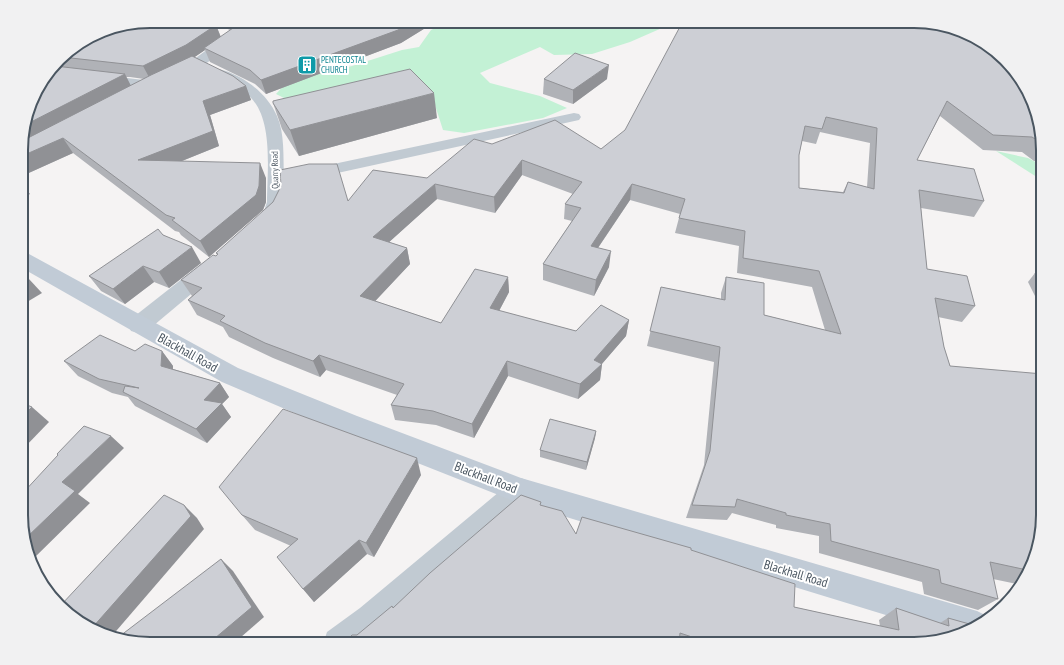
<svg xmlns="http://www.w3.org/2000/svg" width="1064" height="665" viewBox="0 0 1064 665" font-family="'PT Sans Narrow',sans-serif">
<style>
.green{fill:#c3f1d5}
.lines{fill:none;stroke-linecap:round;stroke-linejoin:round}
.street{fill:#c1cad2;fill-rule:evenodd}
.secondary{fill:#c1cbd6;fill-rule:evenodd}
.wall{fill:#b0b2b7;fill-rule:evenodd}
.shaded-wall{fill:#909195}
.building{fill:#cdcfd5;stroke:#909195;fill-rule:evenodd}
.labels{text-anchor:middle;stroke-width:4;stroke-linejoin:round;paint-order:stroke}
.far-culture-label{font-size:9px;fill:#0d838f;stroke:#fff;text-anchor:start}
.far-street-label{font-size:9px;fill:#4a5661;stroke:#fff}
.near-street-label{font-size:13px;fill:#4a5661;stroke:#fff}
.rim{fill:none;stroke:#4a5661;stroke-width:2}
</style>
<rect width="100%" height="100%" fill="#f5f3f3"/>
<!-- green -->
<g class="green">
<polygon points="450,21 678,21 630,42 592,54 554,55 540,47 480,73 490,83 540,96 567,108 543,118 464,133 443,130 434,102 290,101 276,94 288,81 352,66 402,50 419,47 431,30"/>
<polygon points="996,151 1028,158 1043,166 1043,181"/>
</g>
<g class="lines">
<!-- street -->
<g class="street">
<polygon points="231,34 235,35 237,38 235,41 203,66 174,78 169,77 167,74 169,71 193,60 227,35"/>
<polygon points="52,69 152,81 157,82 159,85 157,88 152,89 47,76"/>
<path d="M219,69C243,75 267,93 277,116C285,134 283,157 284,177C284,185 286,193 285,201C283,215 271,230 257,226L254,222L264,211L267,202C267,170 275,112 244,92C235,85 224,81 214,76L212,73L214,70Z"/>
<polygon points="574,113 579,114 581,117 579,120 310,179 304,178 302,174 304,170 310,169"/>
<polygon points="208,262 215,264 218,269 215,274 147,331 139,333 131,331 128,325 131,319 201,264"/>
<polygon points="521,478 531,482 535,491 531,500 382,630 365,644 323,644 327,632 360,608 511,482"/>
</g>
<!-- secondary -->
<polygon class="secondary" points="22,253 29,254 238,368 357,416 521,478 977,611 989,617 978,627 951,635 511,500 339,432 222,382 22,268"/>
</g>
<!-- wall -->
<g class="wall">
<path d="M209,21H426L427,27L401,43L266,94L255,84L210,62L205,50L194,57L246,86L251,100L210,115L219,146L182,161L266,178V202L263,210L209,257L181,235L179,232L175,231L73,153L22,176V133L34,93L65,53L216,25L221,37L230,30ZM126,77H130L144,79L131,86Z"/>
<path d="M914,21L1043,141V164L1038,161H1034L1022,152L983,150L940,116L917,160L984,201L974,217L921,208L927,269L975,306L962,322L938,317L944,347L950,366L1043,523L1022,585L993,579L998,599L978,610L924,594L922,582L819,553V536L776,528V525L732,513L727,520L686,518L704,465L714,362L647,346L661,287L721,299V293L726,277L764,315L825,330L812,287L737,273L739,246L675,233L680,214L630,200L598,248L609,267L594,296L543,280V264L572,221L564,219L565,204L573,194L522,175L495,213L437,199L389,242L407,248L410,264L375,301L441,323L508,277L509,292L499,311L576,331L629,320L626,336L602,364L600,380L578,399L508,376L474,438L436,425L395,420L391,405L397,395L326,370L320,377L273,358L229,337L223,327L197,315L188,300L192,296L181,280L216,256L217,255L216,253L348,201L427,178L492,144L601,149ZM820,132L870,143L867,187L848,182L843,192L799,188V155L802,141L816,144Z"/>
<polygon points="544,79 607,79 573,104 543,94"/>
<polygon points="273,103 437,118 299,156 282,129"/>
<polygon points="163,235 201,263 169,288 154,282 125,304 101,291 89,276"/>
<polygon points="1035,273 1043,275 1043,312 1028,282"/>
<polygon points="135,351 162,351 173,366 173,369 220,383 229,397 222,404 231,417 207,443 135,406 128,397 112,393 78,376 64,361"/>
<polygon points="596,431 595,438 586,470 540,457 540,450"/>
<polygon points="421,475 374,557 367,554 314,602 303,589 291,546 255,530 242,515"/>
<polygon points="541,505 576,534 691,550 794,607 880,626 879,620 896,608 940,623 948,618 973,625 922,644 343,644 357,635 393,608"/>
</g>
<!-- shaded-wall -->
<g class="shaded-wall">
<polygon points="228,21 251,21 232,31"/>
<polygon points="414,21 426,21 427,27 401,43 266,94 261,80"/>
<polygon points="216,25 221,38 204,48 205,50 192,59 150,79 143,66"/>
<polygon points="609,65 607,79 573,104 573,90"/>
<polygon points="125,74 132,88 22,146 22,133 25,125"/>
<polygon points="246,86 251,100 210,115 219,146 147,175 138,160 203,101"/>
<polygon points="434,93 437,118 299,156 290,130"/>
<polygon points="63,138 73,153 22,176 22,156"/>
<polygon points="522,160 522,175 495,213 494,197"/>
<polygon points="260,163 266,178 266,202 263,210 209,257 200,241"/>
<polygon points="22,184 30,194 22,198"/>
<polygon points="435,184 437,199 377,253 373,237"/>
<polygon points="632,184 630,200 589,261 591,246"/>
<polygon points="192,247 201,263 169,288 159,272"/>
<polygon points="407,248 410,264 365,312 360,296"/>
<polygon points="611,251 609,267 594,296 596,280"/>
<polygon points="143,266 154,282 125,304 113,289"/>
<polygon points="508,277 509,292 492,324 490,308"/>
<polygon points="28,278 42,293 22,305 22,281"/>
<polygon points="629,320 626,336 600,366 602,364 600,380 578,399 580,384 594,360"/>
<polygon points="162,351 173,366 172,380 161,366"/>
<polygon points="319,355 326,370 320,377 313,361"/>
<polygon points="507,361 508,376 474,438 472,424"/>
<polygon points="220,383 229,397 222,404 231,417 207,443 196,429 204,400"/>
<polygon points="32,407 49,422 22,450 22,417"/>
<polygon points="596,431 595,438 586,470 587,462"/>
<polygon points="111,436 124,448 78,494 90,503 32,560 25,539 62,482"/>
<polygon points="417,458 421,475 374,557 366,543"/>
<polygon points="184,505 197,518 204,529 111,637 92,628"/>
<polygon points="359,540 367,554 314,602 303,589"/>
<polygon points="221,559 233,571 264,617 233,644 208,644"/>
</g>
<!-- building -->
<g class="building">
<polygon points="150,21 206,21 216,25 186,45 143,66 62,57 65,53 101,31"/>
<polygon points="245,21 414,21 398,30 261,80 250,70 204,48 233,28"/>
<path d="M683,21H914L955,28L986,43L1026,85L1043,141V144L1032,137L993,135L947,101L917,160L974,169L984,201L919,190L927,269L967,276L975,306L935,298L944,347L950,366L1043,374V523L1027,570L990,562L998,599L941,583L939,570L831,541L830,524L786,515V513L737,499L735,507L692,505L710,451L720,347L650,331L661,287L725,300L726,277L764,283V315L841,334L819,271L743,258L745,231L679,218L685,199L632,184L591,246L611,251L596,280L543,264L581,208L565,204L582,182L522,160L494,197L435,184L373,237L407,248L360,296L441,323L475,269L508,277L490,308L576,331L601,305L629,320L594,360L602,364L580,384L507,361L472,424L433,411L391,405L404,384L319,355L313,361L265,343L220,321L225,316L188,300L202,288L181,280L213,255L216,256L218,254L216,253L273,202L281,186L280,170L309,164H337L348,201L373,170L427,178L474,139L492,144L555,120L601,149L625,130ZM826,117L877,128L874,189L848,182L844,193L799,188V155L805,126L822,129Z"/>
<polygon points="575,53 609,65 573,90 544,79"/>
<polygon points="192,56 233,76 246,86 203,101 213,131 138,160 260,163 259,186 256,195 200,241 172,220 175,218 166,215 63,138 22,156 22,141 151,75"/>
<polygon points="55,66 125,74 25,125 34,93"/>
<polygon points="410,69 434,93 290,130 273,103 273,101"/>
<polygon points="158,229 163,235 192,247 159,272 143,266 113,289 89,276"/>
<polygon points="1035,273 1043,275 1043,288"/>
<polygon points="22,275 28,278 22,281"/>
<polygon points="100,335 135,351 145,344 162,351 161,366 220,383 204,400 222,403 196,429 123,392 125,386 139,388 99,379 64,361"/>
<polygon points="22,403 32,407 22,417"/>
<polygon points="283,409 417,458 366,543 359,540 303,589 277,557 298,539 242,515 219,487"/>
<polygon points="550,419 596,431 587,462 540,450"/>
<polygon points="84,426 111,436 62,482 75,491 25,539 22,532 22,494 58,455 57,454"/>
<polygon points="164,495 184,505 191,516 92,628 78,622 61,605"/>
<polygon points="521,495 541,502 540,505 562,511 576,534 582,517 691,548 691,550 795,584 794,607 899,630 896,608 949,626 948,618 973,625 983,622 978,627 922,644 713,644 680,633 679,644 343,644 352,635 357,635 392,606 393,608 430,573"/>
<polygon points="221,559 252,607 208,644 150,644 116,639"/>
</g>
<!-- icons -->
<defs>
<g id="building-square" transform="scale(1)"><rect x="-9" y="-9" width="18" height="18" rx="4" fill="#0f9aa8" stroke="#fff"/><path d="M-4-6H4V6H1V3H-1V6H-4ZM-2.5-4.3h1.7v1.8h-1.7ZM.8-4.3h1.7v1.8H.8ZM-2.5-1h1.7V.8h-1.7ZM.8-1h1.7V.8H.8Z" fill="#fff"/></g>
</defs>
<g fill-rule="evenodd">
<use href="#building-square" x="307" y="65"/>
</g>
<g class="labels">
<!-- far-culture labels -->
<g class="far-culture-label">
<text x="321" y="63">PENTECOSTAL<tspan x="321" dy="10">CHURCH</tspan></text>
</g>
<!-- far-street labels -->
<g class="far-street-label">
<text transform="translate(275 170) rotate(-91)" y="3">Quarry Road</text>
</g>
<!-- near-street labels -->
<g class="near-street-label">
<text transform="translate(188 352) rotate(29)" y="5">Blackhall Road</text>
<text transform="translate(486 477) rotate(21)" y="5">Blackhall Road</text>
<text transform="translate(796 573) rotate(17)" y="5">Blackhall Road</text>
</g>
</g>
<!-- crop -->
<path d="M0 0H1064V665H0ZM150 28H914A122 122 0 0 1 1036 150V515A122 122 0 0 1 914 637H150A122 122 0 0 1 28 515V150A122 122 0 0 1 150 28Z" fill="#f1f1f2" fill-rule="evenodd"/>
<path class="rim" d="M150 28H914A122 122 0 0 1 1036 150V515A122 122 0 0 1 914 637H150A122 122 0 0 1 28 515V150A122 122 0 0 1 150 28Z"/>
</svg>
